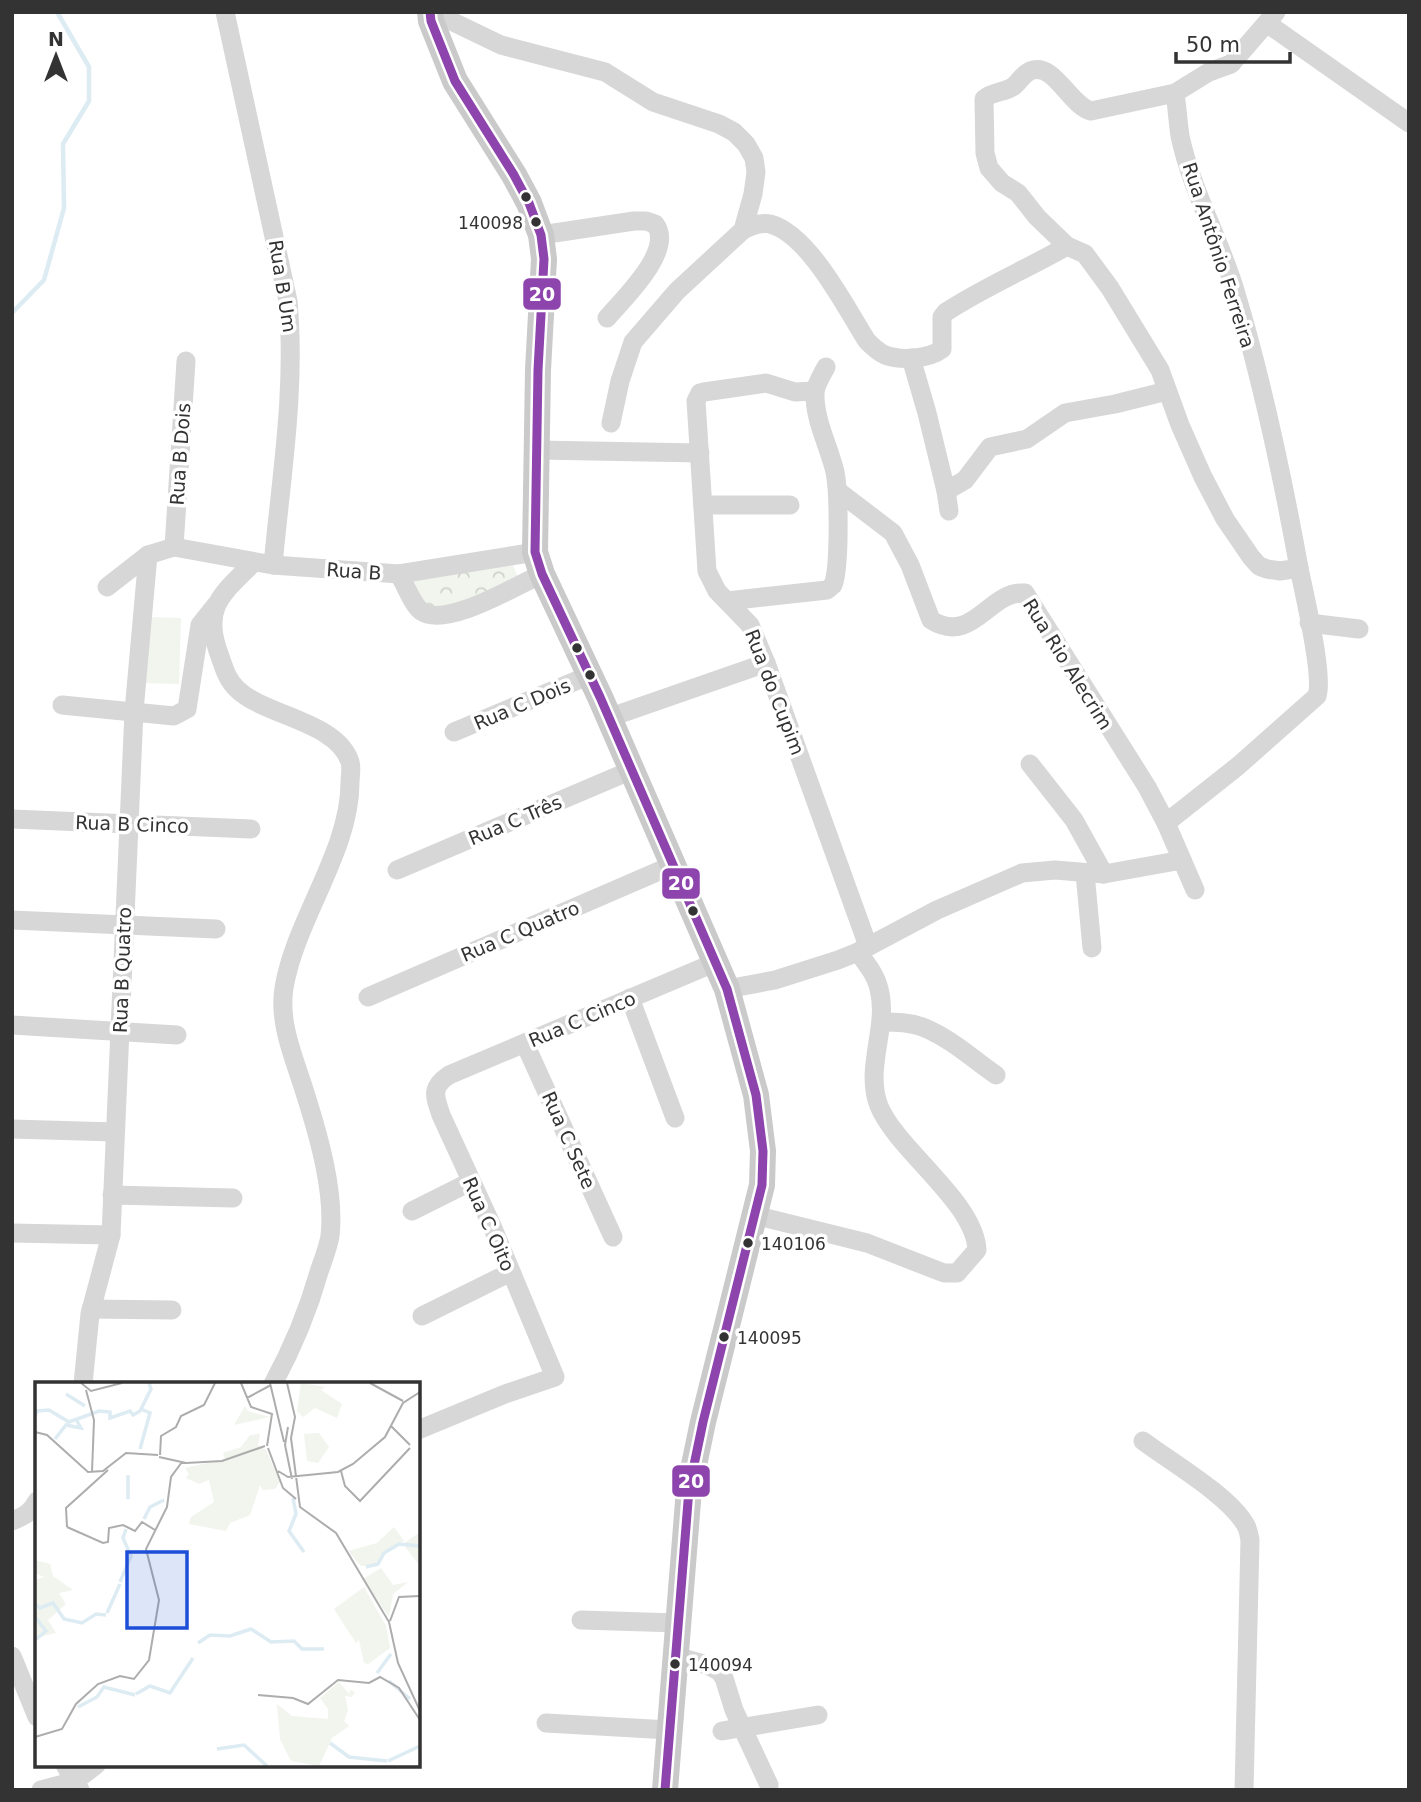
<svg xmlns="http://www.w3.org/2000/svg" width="1421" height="1802" viewBox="0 0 1421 1802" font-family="'DejaVu Sans',sans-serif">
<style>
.park{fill:url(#park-crowns)}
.pitch{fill:#f1f5ed}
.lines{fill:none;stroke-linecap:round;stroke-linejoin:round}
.stream{stroke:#ddebf3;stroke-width:4.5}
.minor{stroke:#d7d7d7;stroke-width:19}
.major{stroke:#cacaca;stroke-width:26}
.bus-1-casing{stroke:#fff;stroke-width:14}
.bus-1{stroke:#8e44ad;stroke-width:9}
.bus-dot{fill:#333;stroke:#fff;stroke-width:2.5}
.labels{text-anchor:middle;stroke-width:7;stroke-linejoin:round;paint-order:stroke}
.bus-label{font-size:17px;fill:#333;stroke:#fff;text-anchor:start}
.street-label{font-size:19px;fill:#333;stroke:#fff}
.inset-river{fill:none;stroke:#ddebf3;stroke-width:3.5}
.inset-road{fill:none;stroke:#adadad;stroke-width:2}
.view{fill:#1d4ed8;fill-opacity:0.15;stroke:#1d4ed8;stroke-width:3.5}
.inset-edge{fill:none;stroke:#333;stroke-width:3.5}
.line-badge{stroke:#fff;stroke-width:2.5}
.badge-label{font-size:19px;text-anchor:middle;font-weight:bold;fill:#fff}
</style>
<defs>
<pattern id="park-crowns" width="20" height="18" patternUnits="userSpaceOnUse" patternTransform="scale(1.75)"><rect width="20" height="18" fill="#f1f5ed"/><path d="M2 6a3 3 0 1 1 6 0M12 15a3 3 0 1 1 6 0" fill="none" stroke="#cfd2cc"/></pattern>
</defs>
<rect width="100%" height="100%" fill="#fff"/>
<!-- park -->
<polygon class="park" points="512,563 519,580 453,610 430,609 409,581"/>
<!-- pitch -->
<polygon class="pitch" points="146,617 181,618 179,684 144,683"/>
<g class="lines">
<!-- stream -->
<polyline class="stream" points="12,313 44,280 64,208 63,144 89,101 89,67 57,12"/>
<!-- minor -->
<g class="minor">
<path d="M225,12L288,301C296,389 281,478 273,565"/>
<polyline points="431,21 449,20 501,45 605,72 653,102 719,124 734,132 746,144 754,158 756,172 753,194 743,230 677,291 633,342 620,381 611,423"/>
<polyline points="1268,24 1409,123"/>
<path d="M1175,93L1091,111C1069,105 1054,61 1030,71C1022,75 1020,81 1014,86C1005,93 992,91 984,99L985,153L989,168L1002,183L1018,193L1037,217L1067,246L1085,254L1110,288L1160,370L1180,425L1203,477L1225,519L1251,557L1259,566L1267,569L1280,571L1299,568C1282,474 1262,379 1234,287C1218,236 1191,188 1180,136C1178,122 1177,107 1175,93L1209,72L1231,64L1276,12"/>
<path d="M743,230C751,226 760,222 770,224C809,234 846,308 867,341C872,346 878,352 885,355C901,361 929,359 942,349V317L946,312C984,287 1027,269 1067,246"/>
<path d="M541,235L634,221H646L655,224C675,250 624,298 607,318"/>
<polyline points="911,358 927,413 946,491 949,511"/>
<polyline points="815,391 795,392 766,383 704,392 700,393 696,401 707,571 717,591 750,625 766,663 868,946"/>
<polyline points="537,450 700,453"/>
<path d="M838,491L893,533L910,565L931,620C973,646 989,590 1025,593L1147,787L1166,823L1195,890"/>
<polyline points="946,491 965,480 990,447 1027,439 1065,413 1115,404 1167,391"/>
<polyline points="703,505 790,505"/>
<polyline points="174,547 186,361"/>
<path d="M254,562C225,592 202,605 218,651C223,664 226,679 237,689C264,716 337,721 350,762C352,768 350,776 350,783C350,851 295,920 284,988C278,1025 296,1062 306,1096C319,1137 335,1193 330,1236C328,1248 323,1260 319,1272C308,1311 293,1347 273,1384"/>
<path d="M399,574C405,584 412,604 421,611C446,629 517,585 542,574"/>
<polyline points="107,587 148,555 174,547 273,565 399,574 535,552"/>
<path d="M727,601L827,590L833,585C840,568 839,492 835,472C829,446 814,420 815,392C816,384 822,375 826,367"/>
<polyline points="1309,623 1359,629"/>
<polyline points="62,705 174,716 187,709 200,625 216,605"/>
<polyline points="608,718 766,663"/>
<polyline points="454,732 590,675"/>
<polyline points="1030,764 1074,820 1104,874"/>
<polyline points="12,819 251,829"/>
<path d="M1166,823L1238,766L1317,696C1324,676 1304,593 1299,568"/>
<polyline points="397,870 632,770"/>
<polyline points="1085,873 1092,948"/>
<polyline points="12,920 216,929"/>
<polyline points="727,989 775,980 838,960 858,952 937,910 1022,873 1055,870 1104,874 1182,860"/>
<polyline points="368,997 673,865"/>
<polyline points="630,998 675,1118"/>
<path d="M881,1022C895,1022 911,1022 925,1028C951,1039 973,1059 996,1075"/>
<polyline points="12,1025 177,1035"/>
<polyline points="525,1044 613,1237"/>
<polyline points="12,1129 115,1132"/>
<polyline points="112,1195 233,1198"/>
<polyline points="412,1211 470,1182"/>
<path d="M754,1215L867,1243L944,1273H957L977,1250C975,1202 897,1150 879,1106C864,1068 889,1027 879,989C876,975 866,963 858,952"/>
<polyline points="12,1233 111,1235"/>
<polyline points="91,1309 172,1310"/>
<polyline points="422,1316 511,1272"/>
<polyline points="83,1384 90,1314 111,1235 134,711 148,555"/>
<path d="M418,1430L505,1394L555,1377L492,1226L441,1115C435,1096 430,1088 449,1075L714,963"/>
<path d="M1143,1441C1171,1462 1228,1495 1245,1524C1248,1528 1249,1534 1250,1540L1244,1790"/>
<path d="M12,1521C24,1516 31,1513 37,1501"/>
<polyline points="581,1620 678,1623"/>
<polyline points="12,1656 37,1717"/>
<polyline points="675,1656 707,1665 719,1671 724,1678 734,1710 769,1785"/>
<polyline points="546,1723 669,1730"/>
<polyline points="722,1731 818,1715"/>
<polyline points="65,1765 80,1790"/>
<polyline points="41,1790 75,1781 96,1765"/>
</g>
<!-- major -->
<polyline class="major" points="430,12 431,21 455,81 514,175 529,203 541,235 544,259 538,370 535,552 542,574 600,697 727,989 756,1095 763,1151 762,1185 703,1422 689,1489 665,1790"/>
<!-- bus-1 casing -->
<g class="bus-1-casing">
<polyline id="bus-1" points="430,12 431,21 455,81 514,175 529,203 541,235 544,259 538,370 535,552 542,574 600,697 727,989 756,1095 763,1151 762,1185 703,1422 689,1489 665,1790"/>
</g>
<!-- bus-1 -->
<use href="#bus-1" class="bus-1"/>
</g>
<!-- markers -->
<g class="bus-dot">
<circle cx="526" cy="197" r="6"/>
<circle cx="536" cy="222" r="6"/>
<circle cx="577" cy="648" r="6"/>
<circle cx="590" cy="675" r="6"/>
<circle cx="693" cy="911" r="6"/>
<circle cx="748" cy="1243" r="6"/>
<circle cx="724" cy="1337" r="6"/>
<circle cx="675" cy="1664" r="6"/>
</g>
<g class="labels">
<!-- bus labels -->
<g class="bus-label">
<text x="523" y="229" text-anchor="end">140098</text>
<text x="761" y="1250">140106</text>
<text x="737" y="1344">140095</text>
<text x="688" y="1671">140094</text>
</g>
<!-- street labels -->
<g class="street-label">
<text transform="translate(1219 255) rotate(72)" y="7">Rua Antônio Ferreira</text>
<text transform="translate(283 286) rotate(81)" y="7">Rua B Um</text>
<text transform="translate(180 454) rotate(-86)" y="7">Rua B Dois</text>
<text transform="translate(354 571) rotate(4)" y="7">Rua B</text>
<text transform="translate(1068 664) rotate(58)" y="7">Rua Rio Alecrim</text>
<text transform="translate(775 692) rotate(69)" y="7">Rua do Cupim</text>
<text transform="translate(522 704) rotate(-23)" y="7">Rua C Dois</text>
<text transform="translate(515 820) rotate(-23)" y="7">Rua C Três</text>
<text transform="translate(132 824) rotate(2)" y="7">Rua B Cinco</text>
<text transform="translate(520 931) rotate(-23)" y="7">Rua C Quatro</text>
<text transform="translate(122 970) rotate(-88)" y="7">Rua B Quatro</text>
<text transform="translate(582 1019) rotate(-23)" y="7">Rua C Cinco</text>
<text transform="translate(569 1140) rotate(66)" y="7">Rua C Sete</text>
<text transform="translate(489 1224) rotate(66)" y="7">Rua C Oito</text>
</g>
</g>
<!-- overview -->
<g transform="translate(35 1382)">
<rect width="385" height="385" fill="#fff"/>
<path d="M359,145L369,159L351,168L342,184H326L313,169L342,161ZM346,186L358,203L373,200L358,212L354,235L328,197Z" fill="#f1f5ed"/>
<path d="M266,1L290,5L286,8L307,22L302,36L280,26L268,35L262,29ZM210,24L213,29L235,35L199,43ZM284,51L294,65L283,81L272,79L269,52ZM225,52L223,63L231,68L245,100L240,107L228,108L225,103L215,133L195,141L191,149L154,142L156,135L179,120L174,98L164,102L151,96L154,92L150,86L190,77L188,71L206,65L215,53ZM385,150V184L368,162ZM0,178L15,182L18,194L38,208L24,211L31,222L13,238L21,251L0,256V198L9,195L0,191ZM329,205L346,235L321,261L299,227ZM304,300L314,312L315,308L320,310L317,315L310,314L313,328L309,339L314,344L297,356L284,384L256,379L245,357L242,322L257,334L293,337V327L285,316Z" fill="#f1f5ed"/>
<path d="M340,226L351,243L355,266L333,282L329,281L322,249L326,235Z" fill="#f1f5ed"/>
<path class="inset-river" d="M31,12L50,24M0,34L2,29L14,28L34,40L64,29L75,30V36L95,29L98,33L105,29L116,7L114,1M20,57L31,43L46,46L42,39M105,67L115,31L106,27M93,93V117M258,116L261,132L254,149L269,170M109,137L115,125L129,118M331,185L343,182L349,171L364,162L385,164M85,200L96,174L88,156L91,147M0,222L5,226L18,221L29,237L47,241L61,232L71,233M72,231L85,202M0,235L11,249L0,258M163,261L175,253L195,254L216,247L236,260L259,259L267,267H289M342,291L356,272M354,299L375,317M101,312L115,304L135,311L158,276M43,325L62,315L69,305L100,313M295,361L314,375L352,379M182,367L209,363L232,384M353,379L385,364"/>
<path class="inset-road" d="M46,1L56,9L87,1M206,1L216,25L237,32L232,64M235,1L249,60M252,1L260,35L256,56L265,125L301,151L354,240L363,281L385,329M335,1L368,19M51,8L59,38L57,90M212,16L236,3M356,44L375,63M253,45L250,63L257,97M0,50L12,53L53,90L68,89L91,71L123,73M233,66L248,106L261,117M125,73L126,54L141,45L146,34L169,23L180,1M124,75L151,81L187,79L230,64M243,89L253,95L303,90L318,82L350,55L368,21L385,10M306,89L310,104L325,119L375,66M32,145L31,126L73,88M32,145L68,161L73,160L74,146L88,143L100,149L107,140L120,148M355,239L364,215L385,214M223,313L258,316L273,322L303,298L334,301L345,295L364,306L385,338M0,355L27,347L41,322L63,302L85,294L99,297L114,278L124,218L111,167L132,125L136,95L147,80"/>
<path class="view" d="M92,170H152V246H92Z"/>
<rect width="385" height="385" class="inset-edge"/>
</g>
<g class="line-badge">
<rect x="522" y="277" width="40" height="34" rx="7" fill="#8e44ad"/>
<rect x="661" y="867" width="40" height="33" rx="7" fill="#8e44ad"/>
<rect x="671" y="1464" width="40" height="34" rx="7" fill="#8e44ad"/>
</g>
<g class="badge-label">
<text x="542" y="301">20</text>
<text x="681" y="890">20</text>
<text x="691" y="1488">20</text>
</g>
<!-- border -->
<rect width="1421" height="1802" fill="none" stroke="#333333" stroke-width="28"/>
<!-- north arrow -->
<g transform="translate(56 56)" stroke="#ffffff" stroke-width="5" paint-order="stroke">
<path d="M0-5L12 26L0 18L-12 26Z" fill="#333333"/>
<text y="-10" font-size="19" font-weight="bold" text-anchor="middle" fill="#333333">N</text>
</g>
<!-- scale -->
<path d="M1176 52v10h114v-10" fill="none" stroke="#333333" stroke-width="3.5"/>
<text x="1186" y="52" font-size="21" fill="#333333" stroke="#ffffff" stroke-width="5" paint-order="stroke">50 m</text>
</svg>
